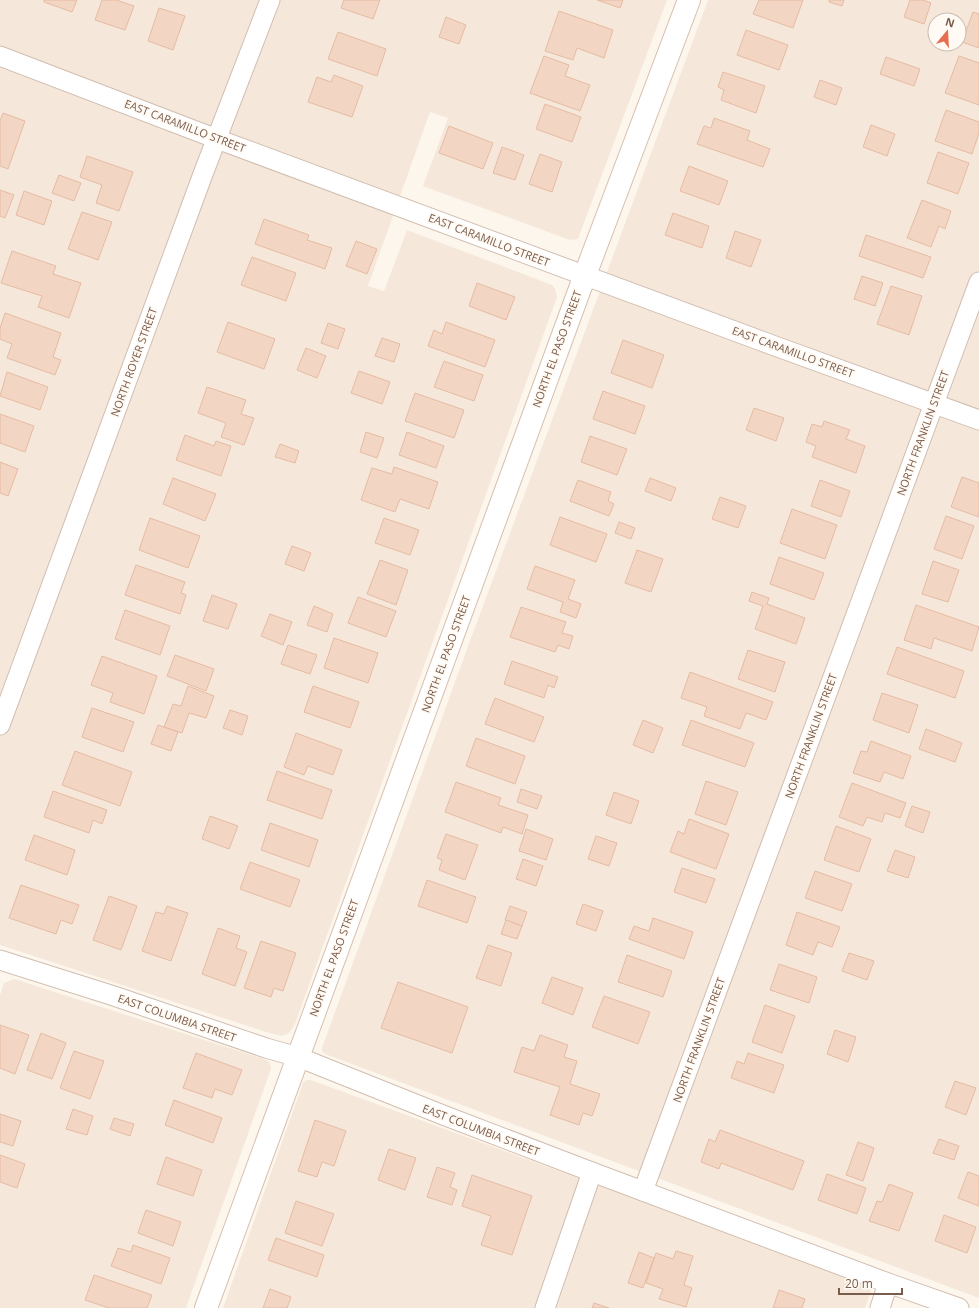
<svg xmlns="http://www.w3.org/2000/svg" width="979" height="1308" viewBox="0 0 979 1308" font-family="'Open Sans',sans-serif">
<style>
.residential{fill:#f5e8da;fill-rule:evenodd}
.building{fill:#f3d5c3;stroke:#e6bba3}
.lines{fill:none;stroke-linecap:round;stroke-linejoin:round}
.street-casing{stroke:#d1beb0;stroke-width:21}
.secondary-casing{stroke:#d6c0b0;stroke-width:24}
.street{stroke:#fff;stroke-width:19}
.secondary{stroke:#fff;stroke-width:22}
.labels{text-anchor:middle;stroke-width:3.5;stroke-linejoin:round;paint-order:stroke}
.street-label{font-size:11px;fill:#7a5c4d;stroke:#fffaf3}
</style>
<rect width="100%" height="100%" fill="#fdf6ec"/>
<!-- residential -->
<g class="residential">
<polygon points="0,0 667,0 578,239 570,240 423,186 448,118 430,112 368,286 384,291 407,230 552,285 555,289 557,297 295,1024 289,1033 282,1036 266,1032 0,945"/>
<path d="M708,0H979V1298L325,1054L322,1051V1048L470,641ZM935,20H959V44H935Z"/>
<polygon points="14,979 267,1060 270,1064 271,1069 186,1308 0,1308 0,995 4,983"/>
<polygon points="306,1080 311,1080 867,1284 870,1287 871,1291 865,1308 223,1308 303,1083"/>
</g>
<!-- building -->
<g class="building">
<polygon points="44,0 77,0 72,12 44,2"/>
<polygon points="102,0 116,0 134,6 125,30 95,20"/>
<polygon points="344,0 380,0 373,19 341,8"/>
<polygon points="597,0 623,0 620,8"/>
<polygon points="759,0 803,0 793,28 753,14"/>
<polygon points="829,0 844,0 842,6 829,2"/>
<polygon points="910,0 923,0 931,3 924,24 904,17"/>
<polygon points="159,8 185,16 173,50 148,41"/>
<polygon points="559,11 613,30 604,58 577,48 573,60 545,51"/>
<polygon points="973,12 979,14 979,48 962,42"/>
<polygon points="446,17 466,25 459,44 439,37"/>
<polygon points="746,30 788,45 779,70 737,55"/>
<polygon points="338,32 386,49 377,76 328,59"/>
<polygon points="544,56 569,65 565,76 590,85 580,111 530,93"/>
<polygon points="959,56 979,63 979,105 945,93"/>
<polygon points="886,57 920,69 914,86 880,74"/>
<polygon points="723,72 765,86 756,113 721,100 724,90 718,87"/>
<polygon points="334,75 363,86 352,117 308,102 317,77 331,82"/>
<polygon points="820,80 842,88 836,105 814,97"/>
<polygon points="545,104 581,117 572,142 536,129"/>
<polygon points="946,110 979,122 979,133 972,154 935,141"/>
<polygon points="3,113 25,121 8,169 0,166 0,121"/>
<polygon points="714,118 750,131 747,140 770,149 763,167 697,144 704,126 711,128"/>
<polygon points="871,125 895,134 887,156 863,147"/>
<polygon points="449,126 493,143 483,169 439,153"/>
<polygon points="502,147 524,155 515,180 493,173"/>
<polygon points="938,152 969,163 958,194 927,183"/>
<polygon points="540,154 562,162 552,192 529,184"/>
<polygon points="87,156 133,172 119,211 96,203 102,185 80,177"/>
<polygon points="689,166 728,181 719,205 680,191"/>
<polygon points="59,175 81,183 74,201 52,193"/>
<polygon points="0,190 14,195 5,218 0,216"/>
<polygon points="24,191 52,201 44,225 16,215"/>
<polygon points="922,200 951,211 945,229 939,226 931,247 907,238"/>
<polygon points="82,212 112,222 98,260 68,249"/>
<polygon points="673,213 709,226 702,248 665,235"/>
<polygon points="264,219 309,235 307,240 332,248 325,269 255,244"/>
<polygon points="735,231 761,240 751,267 726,258"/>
<polygon points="866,235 931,257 923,278 859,256"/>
<polygon points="356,241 377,249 367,274 346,266"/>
<polygon points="12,251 56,266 53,274 81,283 69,318 38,307 42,296 1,283"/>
<polygon points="252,257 296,273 286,301 241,285"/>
<polygon points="862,276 883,283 875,306 854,299"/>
<polygon points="477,283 515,297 506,320 469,306"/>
<polygon points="891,286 922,296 909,335 877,324"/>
<polygon points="5,313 61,333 53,357 61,360 55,375 7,358 12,344 0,339 0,328"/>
<polygon points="228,322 275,339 264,369 217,352"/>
<polygon points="446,322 495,340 485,367 428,346 434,330 442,334"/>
<polygon points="328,323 345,329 338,349 321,343"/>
<polygon points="382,338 400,344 394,362 375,356"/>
<polygon points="623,340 664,355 652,388 611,373"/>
<polygon points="306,348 326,356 317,378 297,370"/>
<polygon points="444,361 483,375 474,401 434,387"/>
<polygon points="359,371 390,382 382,404 351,393"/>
<polygon points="7,372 48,387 40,410 0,396"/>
<polygon points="207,387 246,400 241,414 254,418 244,445 221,437 226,423 198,413"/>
<polygon points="603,391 645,406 635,434 593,419"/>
<polygon points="415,393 464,410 454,438 405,421"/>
<polygon points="754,408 784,418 776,441 746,430"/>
<polygon points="0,414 34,426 25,452 0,443"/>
<polygon points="824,421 850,430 846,439 865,446 856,473 812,457 816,446 806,442 812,424 822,427"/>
<polygon points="366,432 384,438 377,458 360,452"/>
<polygon points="407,432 444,446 436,468 399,455"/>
<polygon points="185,435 214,446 216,441 231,446 221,476 176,460"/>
<polygon points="590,436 627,449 617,475 581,462"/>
<polygon points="280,444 299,451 295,463 275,457"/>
<polygon points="0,462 18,469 8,496 0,493"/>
<polygon points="394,467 438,482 429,509 400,499 395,512 361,500 372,468 392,474"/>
<polygon points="962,477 979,483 979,517 951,507"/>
<polygon points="173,478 216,494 205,521 163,504"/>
<polygon points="650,478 676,488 671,501 645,491"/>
<polygon points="578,480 611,492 608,501 614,504 609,516 570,501"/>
<polygon points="820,480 850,491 841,517 811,506"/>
<polygon points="720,497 746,506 738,528 712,519"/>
<polygon points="792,509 837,525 825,559 780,543"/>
<polygon points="946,516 974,526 962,559 934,549"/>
<polygon points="560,517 607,534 596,562 550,545"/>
<polygon points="150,518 200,536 188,568 139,550"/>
<polygon points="384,518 419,530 410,555 375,543"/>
<polygon points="619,522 635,528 631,539 615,533"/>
<polygon points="292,546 311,553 304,571 285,564"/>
<polygon points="637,550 663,559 651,592 625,583"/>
<polygon points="779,557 824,573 814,600 770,584"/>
<polygon points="380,560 408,570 396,605 367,594"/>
<polygon points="933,561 959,570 948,602 922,594"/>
<polygon points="136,565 185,582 181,593 186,595 180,614 125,595"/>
<polygon points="535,566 575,580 568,599 581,604 576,618 560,612 563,602 527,589"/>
<polygon points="752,592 769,598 767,604 805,618 796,644 755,629 763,606 749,601"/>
<polygon points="212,595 237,604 228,629 203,621"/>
<polygon points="358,597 396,611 386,637 348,623"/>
<polygon points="916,605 979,627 972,651 934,638 931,649 904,640"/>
<polygon points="314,606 333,614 327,632 307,625"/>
<polygon points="521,607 566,622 562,633 573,636 569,649 558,645 555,652 510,637"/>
<polygon points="125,610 170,626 160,655 115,639"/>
<polygon points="270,614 292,622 283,645 261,636"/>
<polygon points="334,638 378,653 368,683 324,668"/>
<polygon points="288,645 317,655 310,674 281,664"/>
<polygon points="897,647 964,671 955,698 887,674"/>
<polygon points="748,650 785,662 775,692 738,679"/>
<polygon points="175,655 214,669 206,691 167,676"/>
<polygon points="102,656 157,676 144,714 110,702 113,693 91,685"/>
<polygon points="512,661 558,677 554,688 548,685 544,698 504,684"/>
<polygon points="690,672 773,702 766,720 746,713 740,729 704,716 707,707 681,698"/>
<polygon points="188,686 214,696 206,718 189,713 182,733 164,727 173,704 181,706"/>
<polygon points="313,686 359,702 350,728 304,712"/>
<polygon points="882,693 918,705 909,733 873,720"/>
<polygon points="495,698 544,717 534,742 485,724"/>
<polygon points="92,708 134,722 123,752 82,737"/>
<polygon points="230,710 248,716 242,735 223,728"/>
<polygon points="643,720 663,728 653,753 633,745"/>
<polygon points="691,720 754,743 745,767 682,745"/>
<polygon points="158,725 178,732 171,751 151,744"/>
<polygon points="926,729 962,743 955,762 919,749"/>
<polygon points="296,733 342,750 333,775 308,766 304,775 284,767"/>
<polygon points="476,738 525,756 515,784 466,766"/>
<polygon points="871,741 911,756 903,779 884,772 880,782 853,773 861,751 867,752"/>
<polygon points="75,751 132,772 120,806 62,785"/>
<polygon points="277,771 332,790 322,819 267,800"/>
<polygon points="706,781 738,792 726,825 695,814"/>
<polygon points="456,782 501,798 498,805 528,815 522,834 503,827 501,833 445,812"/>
<polygon points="852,783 906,803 900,818 885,813 882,822 867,817 863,826 839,817"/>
<polygon points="521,789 542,796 537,809 517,802"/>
<polygon points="53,791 107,810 102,824 93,820 89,833 44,817"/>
<polygon points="614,792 639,801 631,824 606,815"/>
<polygon points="912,806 930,812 923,833 905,826"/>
<polygon points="210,816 238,826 229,849 202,839"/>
<polygon points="689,819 729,834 716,869 670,852 678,831 684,834"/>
<polygon points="270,823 318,840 309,867 261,850"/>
<polygon points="836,826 871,839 859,872 824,860"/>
<polygon points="526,829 553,839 546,860 519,851"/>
<polygon points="446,834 478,845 465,880 439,870 442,860 437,858"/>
<polygon points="34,835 75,850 67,875 25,860"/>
<polygon points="596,836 617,843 609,866 588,859"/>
<polygon points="895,850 915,857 908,878 887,871"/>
<polygon points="523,859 543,866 536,886 516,879"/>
<polygon points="250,862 300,880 290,907 240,889"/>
<polygon points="682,868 715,879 706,903 674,892"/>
<polygon points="815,871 852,884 842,911 805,898"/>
<polygon points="427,880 476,897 467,923 418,906"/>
<polygon points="21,885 79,905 72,924 61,920 56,934 9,918"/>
<polygon points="109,896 137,906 121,950 93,940"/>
<polygon points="583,904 603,911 596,931 576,924"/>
<polygon points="167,906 188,913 171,961 142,951 156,912 164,914"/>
<polygon points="510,906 527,912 522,926 505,920"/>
<polygon points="797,912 840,927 832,947 818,942 813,955 786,945"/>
<polygon points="653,918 693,932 684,959 629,939 634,926 649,931"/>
<polygon points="506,920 522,926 517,939 501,934"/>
<polygon points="218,928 240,936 236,948 247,952 235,986 202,974"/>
<polygon points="261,941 296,953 283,991 274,988 271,997 244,988"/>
<polygon points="488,945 512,953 501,986 476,978"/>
<polygon points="849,953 874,961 867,980 842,971"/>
<polygon points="627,955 672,971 663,997 618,982"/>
<polygon points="779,964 817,977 809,1003 770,990"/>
<polygon points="552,977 583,988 573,1015 542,1003"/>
<polygon points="398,982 468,1007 452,1053 381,1028"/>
<polygon points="604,996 650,1012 638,1044 592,1027"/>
<polygon points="765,1005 795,1016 782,1053 752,1042"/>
<polygon points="0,1025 29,1035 15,1074 0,1068"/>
<polygon points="835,1030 856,1037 848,1062 827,1054"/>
<polygon points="41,1033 66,1043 52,1079 27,1070"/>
<polygon points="540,1035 568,1045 564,1057 577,1061 570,1084 600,1094 592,1116 583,1113 579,1125 550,1115 560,1087 514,1072 522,1047 534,1051"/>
<polygon points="74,1051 104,1061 90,1099 60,1088"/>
<polygon points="196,1053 242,1070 232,1095 215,1089 212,1098 183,1088"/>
<polygon points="748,1053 784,1065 774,1093 731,1078 737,1061 744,1064"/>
<polygon points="955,1081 976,1088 966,1115 945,1107"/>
<polygon points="174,1100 222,1118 213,1143 165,1125"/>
<polygon points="73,1109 93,1116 87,1135 66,1129"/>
<polygon points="0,1114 21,1121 13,1146 0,1142"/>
<polygon points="114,1118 134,1124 130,1136 110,1129"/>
<polygon points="315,1120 346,1131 334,1166 322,1162 317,1177 298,1171"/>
<polygon points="720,1130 804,1161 793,1190 721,1163 719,1169 701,1162 709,1139 715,1142"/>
<polygon points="939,1139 959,1146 954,1160 933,1153"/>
<polygon points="858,1142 874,1148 863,1181 846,1175"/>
<polygon points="389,1149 416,1158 405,1190 378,1180"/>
<polygon points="0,1155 25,1164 17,1188 0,1182"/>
<polygon points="166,1157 202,1170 193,1196 157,1184"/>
<polygon points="437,1167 455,1173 450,1187 457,1190 452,1205 427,1197"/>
<polygon points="968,1172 979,1176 979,1206 958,1198"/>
<polygon points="827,1174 866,1188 857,1214 818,1200"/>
<polygon points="472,1175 532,1196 512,1255 481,1245 491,1216 462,1206"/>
<polygon points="889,1184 913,1193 899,1231 869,1221 877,1201 882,1202"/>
<polygon points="296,1201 334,1214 322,1246 285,1233"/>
<polygon points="146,1210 181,1222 173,1246 138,1233"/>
<polygon points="944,1215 976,1227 967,1253 935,1241"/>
<polygon points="276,1238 324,1255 317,1277 268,1260"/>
<polygon points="133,1245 170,1258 161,1284 111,1266 118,1248 131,1252"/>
<polygon points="676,1251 693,1256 684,1285 692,1288 686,1307 659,1299 663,1289 646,1283 656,1253 673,1259"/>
<polygon points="639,1252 654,1258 643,1288 628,1283"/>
<polygon points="94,1275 152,1295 147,1308 109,1308 85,1300"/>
<polygon points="270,1289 291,1297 287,1308 263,1308"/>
<polygon points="779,1290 805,1299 802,1308 773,1308"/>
<polygon points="594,1303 609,1308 592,1308"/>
</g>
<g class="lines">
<!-- street casing -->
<g class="street-casing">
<g id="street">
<polyline points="0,56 217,139 764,342 979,420"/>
<polyline points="0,725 203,174 270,0"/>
<polyline points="0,960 114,996 266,1048 298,1057 443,1115 592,1172 888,1283 959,1308"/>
<polyline points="643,1191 979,282"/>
<polyline points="545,1308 592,1172"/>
<polyline points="880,1308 888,1283"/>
</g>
</g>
<!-- secondary casing -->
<g class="secondary-casing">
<polyline id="secondary" points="206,1308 585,275 689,0"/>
</g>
<!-- street -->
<use href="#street" class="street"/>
<!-- secondary -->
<use href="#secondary" class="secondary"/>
</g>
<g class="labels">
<!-- street labels -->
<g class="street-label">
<text transform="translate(185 126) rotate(21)" y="4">EAST CARAMILLO STREET</text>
<text transform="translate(489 240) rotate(21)" y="4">EAST CARAMILLO STREET</text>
<text transform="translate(557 349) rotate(-70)" y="4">NORTH EL PASO STREET</text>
<text transform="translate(793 352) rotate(20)" y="4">EAST CARAMILLO STREET</text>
<text transform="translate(134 362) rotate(-70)" y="4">NORTH ROYER STREET</text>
<text transform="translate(923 433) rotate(-70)" y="4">NORTH FRANKLIN STREET</text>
<text transform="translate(446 654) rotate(-70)" y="4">NORTH EL PASO STREET</text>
<text transform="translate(811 736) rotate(-70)" y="4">NORTH FRANKLIN STREET</text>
<text transform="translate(334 958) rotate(-70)" y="4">NORTH EL PASO STREET</text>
<text transform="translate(177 1018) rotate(19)" y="4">EAST COLUMBIA STREET</text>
<text transform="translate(699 1040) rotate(-70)" y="4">NORTH FRANKLIN STREET</text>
<text transform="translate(481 1130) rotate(21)" y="4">EAST COLUMBIA STREET</text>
</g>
</g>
<!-- north arrow -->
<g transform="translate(947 32) rotate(18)"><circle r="19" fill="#fffaf3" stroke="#cabbb1"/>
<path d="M0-3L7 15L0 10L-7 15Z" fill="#e76f51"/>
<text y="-6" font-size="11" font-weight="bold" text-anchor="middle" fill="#7a5c4d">N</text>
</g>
<!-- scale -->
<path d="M839 1288v6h63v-6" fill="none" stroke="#7a5c4d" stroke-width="2"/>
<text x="845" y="1288" font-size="12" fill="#7a5c4d" stroke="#fffaf3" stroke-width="3" paint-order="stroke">20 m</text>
</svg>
